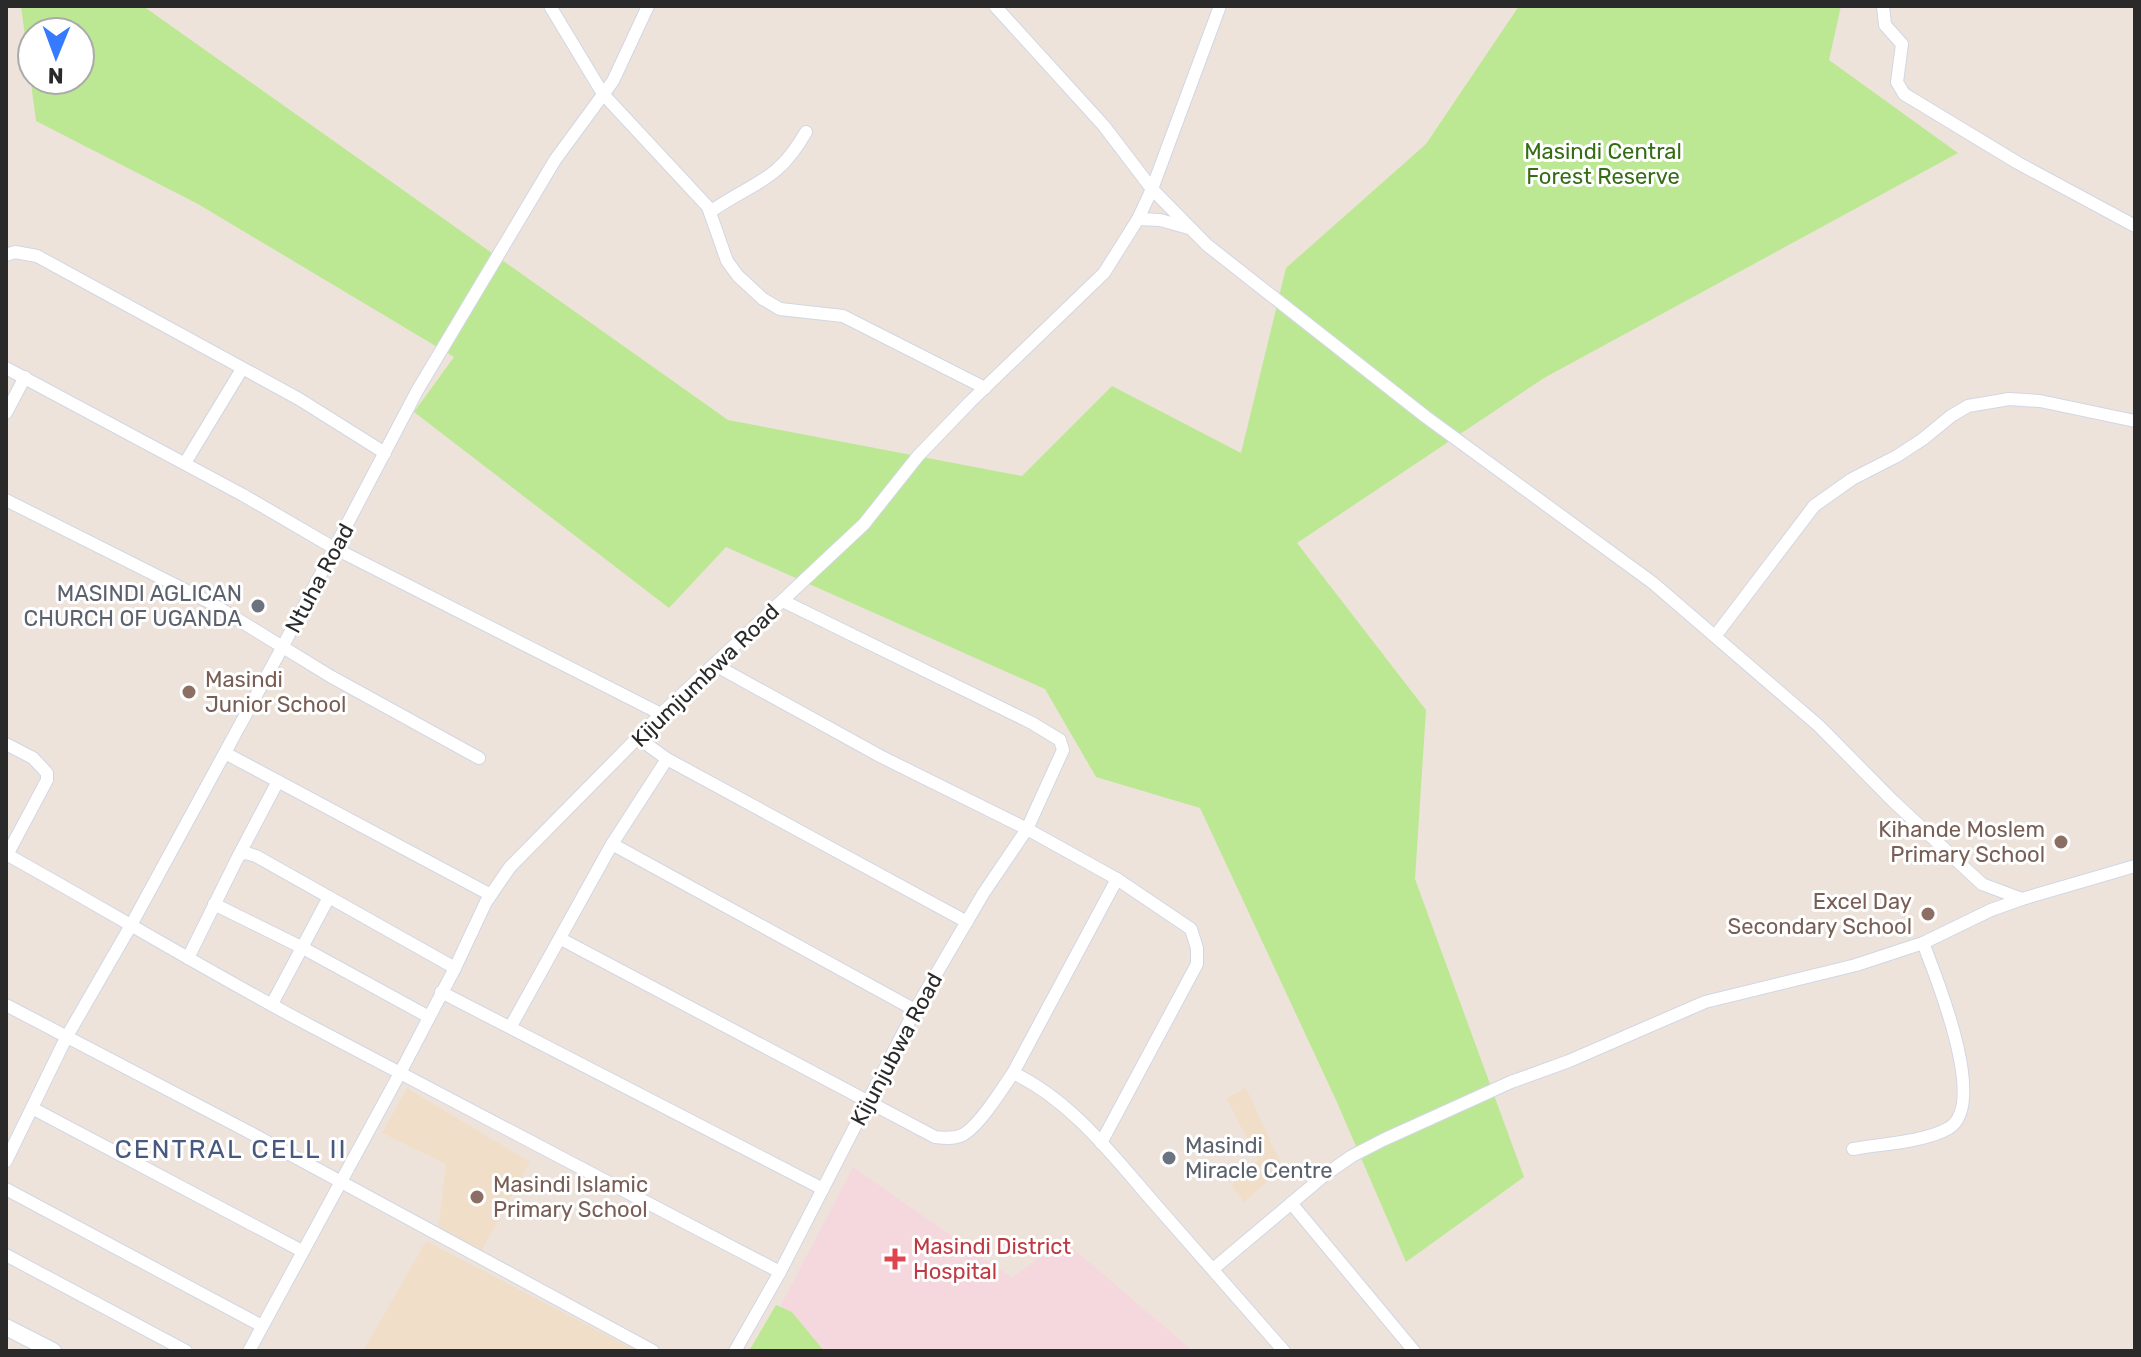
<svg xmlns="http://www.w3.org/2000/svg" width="2141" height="1357" viewBox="0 0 2141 1357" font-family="Rubik,sans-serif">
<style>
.education{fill:#f0dec9}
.medical{fill:#f5d8dd}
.green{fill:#bde893;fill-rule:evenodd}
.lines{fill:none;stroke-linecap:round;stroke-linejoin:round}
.street-casing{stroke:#d0d7e4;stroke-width:14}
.secondary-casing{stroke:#d0d7e4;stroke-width:18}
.street{stroke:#fff;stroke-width:12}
.secondary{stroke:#fff;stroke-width:16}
.worship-dot{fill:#6b7280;stroke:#fff;stroke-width:3}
.education-dot{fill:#8d6e63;stroke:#fff;stroke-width:3}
.health-dot{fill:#e0444e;stroke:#fff;stroke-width:3}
.labels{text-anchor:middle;stroke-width:6;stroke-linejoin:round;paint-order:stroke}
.park-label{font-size:22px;fill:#346d15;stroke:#fff}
.street-label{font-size:22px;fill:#2a2a2a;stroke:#fff}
.worship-label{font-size:22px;fill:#5b616d;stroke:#fff;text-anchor:end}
.education-label{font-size:22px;fill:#785e54;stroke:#fff;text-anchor:start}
.health-label{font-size:22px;fill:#be3a42;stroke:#fff;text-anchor:start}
.quarter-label{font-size:26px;letter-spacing:2px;fill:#47597e;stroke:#fff}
</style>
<rect width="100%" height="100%" fill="#ede3db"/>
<!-- education -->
<g class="education">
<polygon points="407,1088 530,1162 481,1252 438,1229 446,1164 382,1133"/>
<polygon points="1246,1088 1283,1168 1244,1202 1231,1185 1258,1160 1226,1098"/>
<polygon points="426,1241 637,1351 363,1351"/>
</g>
<!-- medical -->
<polygon class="medical" points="853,1167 1012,1278 1062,1239 1193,1351 757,1351"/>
<!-- green -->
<g class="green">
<path d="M21,6H143L728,420L1022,476L1112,386L1241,453L1286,268L1426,144L1519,6H1841L1829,60L1958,153L1544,378L1297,543L1426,710L1415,879L1524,1177L1406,1262L1336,1100L1200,808L1096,777L1045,689L726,547L669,608L414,412L454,357L198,204L36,121ZM32,32H80V80H32Z"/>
<polygon points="776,1305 792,1312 824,1351 749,1351"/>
</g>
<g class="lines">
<!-- street casing -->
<g class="street-casing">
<g id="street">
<polyline points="550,6 603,94 708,207 727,261 738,276 763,299 780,309 843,316 985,388"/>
<polyline points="995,6 1104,126 1152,189 1207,245 1426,417 1653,583 1819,726 1893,801 1982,884 2022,899"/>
<polyline points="1883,6 1885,25 1902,44 1897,82 1904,94 2018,163 2135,226"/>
<path d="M710,212C754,181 777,183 806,132"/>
<polyline points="1138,219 1160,220 1189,228"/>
<polyline points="6,255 15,252 37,256 299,399 385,453"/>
<polyline points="6,368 243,495 334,548 661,714"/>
<polyline points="6,413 25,377"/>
<polyline points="185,463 242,369"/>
<polyline points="6,500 211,603 330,676 479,758"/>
<polyline points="1716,635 1814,506 1852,479 1897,456 1923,439 1951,416 1968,406 2009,399 2040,401 2135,421"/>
<polyline points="715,665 880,756 1027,829 1117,879 1191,929 1197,948 1197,964 1101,1143"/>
<polyline points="638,738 667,759 967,922"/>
<polyline points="6,744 33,758 47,773 47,780 7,855"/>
<polyline points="225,753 491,895"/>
<polyline points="612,844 915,1010"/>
<path d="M6,854C107,910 205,970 307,1024C465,1107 622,1190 780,1272"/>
<polyline points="239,855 278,781"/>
<polyline points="214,904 303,948 429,1017"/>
<path d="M561,939L935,1137C944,1138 951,1139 960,1136C977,1130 1002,1089 1013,1073C1071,1100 1114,1157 1155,1204C1198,1253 1241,1302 1284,1351"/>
<polyline points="188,958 239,855 246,853 256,856 455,968"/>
<polyline points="441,992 823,1189"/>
<polyline points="272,1004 329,897"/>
<polyline points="6,1005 247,1131 653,1351"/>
<polyline points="511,1026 612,844 667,759"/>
<polyline points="1013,1073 1117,879"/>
<polyline points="32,1108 302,1251"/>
<path d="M1853,1149C1880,1144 1925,1142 1949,1128C1988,1104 1937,979 1923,943"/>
<polyline points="6,1161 66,1038 130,927 283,646 417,391 555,160 613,81 648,6"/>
<polyline points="6,1189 262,1326"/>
<polyline points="1291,1203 1414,1351"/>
<polyline points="6,1255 186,1351"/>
<polyline points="1213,1269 1326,1174 1352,1156 1383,1140 1511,1082 1569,1061 1705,1002 1856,965 1923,943 1991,910 2022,899 2135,866"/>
<polyline points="249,1351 400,1073 455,968 486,902 510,867 661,714 864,524 918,456 970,402 1104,273 1138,219 1152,189 1220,6"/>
<polyline points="735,1351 780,1272 915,1010 983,894 1027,829 1063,750 1060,740 1032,723 783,601"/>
</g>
</g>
<!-- secondary casing -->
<g class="secondary-casing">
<polyline id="secondary" points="6,1327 53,1351"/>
</g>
<!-- street -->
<use href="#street" class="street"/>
<!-- secondary -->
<use href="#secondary" class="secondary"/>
</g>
<!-- markers -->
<g class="worship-dot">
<circle cx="258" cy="606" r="8"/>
<circle cx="1169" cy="1158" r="8"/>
</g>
<g class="education-dot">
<circle cx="189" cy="692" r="8"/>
<circle cx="2061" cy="842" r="8"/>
<circle cx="1928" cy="914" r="8"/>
<circle cx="477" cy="1197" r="8"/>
</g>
<path class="health-dot" d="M891 1247h8v8h8v8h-8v8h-8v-8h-8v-8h8z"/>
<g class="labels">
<!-- park labels -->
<g class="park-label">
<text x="1603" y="159">Masindi Central<tspan x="1603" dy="25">Forest Reserve</tspan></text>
</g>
<!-- street labels -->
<g class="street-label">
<text transform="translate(319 578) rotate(-62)" y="8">Ntuha Road</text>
<text transform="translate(705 675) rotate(-44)" y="8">Kijumjumbwa Road</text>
<text transform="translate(896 1049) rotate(-62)" y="8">Kijunjubwa Road</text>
</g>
<!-- worship labels -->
<g class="worship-label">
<text x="242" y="601">MASINDI AGLICAN<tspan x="242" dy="25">CHURCH OF UGANDA</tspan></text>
<text x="1185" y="1153" text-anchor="start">Masindi<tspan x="1185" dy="25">Miracle Centre</tspan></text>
</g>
<!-- education labels -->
<g class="education-label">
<text x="205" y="687">Masindi<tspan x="205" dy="25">Junior School</tspan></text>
<text x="2045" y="837" text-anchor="end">Kihande Moslem<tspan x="2045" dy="25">Primary School</tspan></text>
<text x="1912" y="909" text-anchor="end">Excel Day<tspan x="1912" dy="25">Secondary School</tspan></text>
<text x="493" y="1192">Masindi Islamic<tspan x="493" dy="25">Primary School</tspan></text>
</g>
<!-- health labels -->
<g class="health-label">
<text x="913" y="1254">Masindi District<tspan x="913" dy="25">Hospital</tspan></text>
</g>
<!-- quarter labels -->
<g class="quarter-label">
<text x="231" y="1158">CENTRAL CELL II</text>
</g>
</g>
<!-- border -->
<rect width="2141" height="1357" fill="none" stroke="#2a2a2a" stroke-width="16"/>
<!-- north arrow -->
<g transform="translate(56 56) rotate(181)"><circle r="38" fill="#ffffff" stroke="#aaaaaa" stroke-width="2"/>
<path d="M0-6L14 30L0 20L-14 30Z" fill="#367aff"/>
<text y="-12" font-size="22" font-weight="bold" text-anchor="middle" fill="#2a2a2a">N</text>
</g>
</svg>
